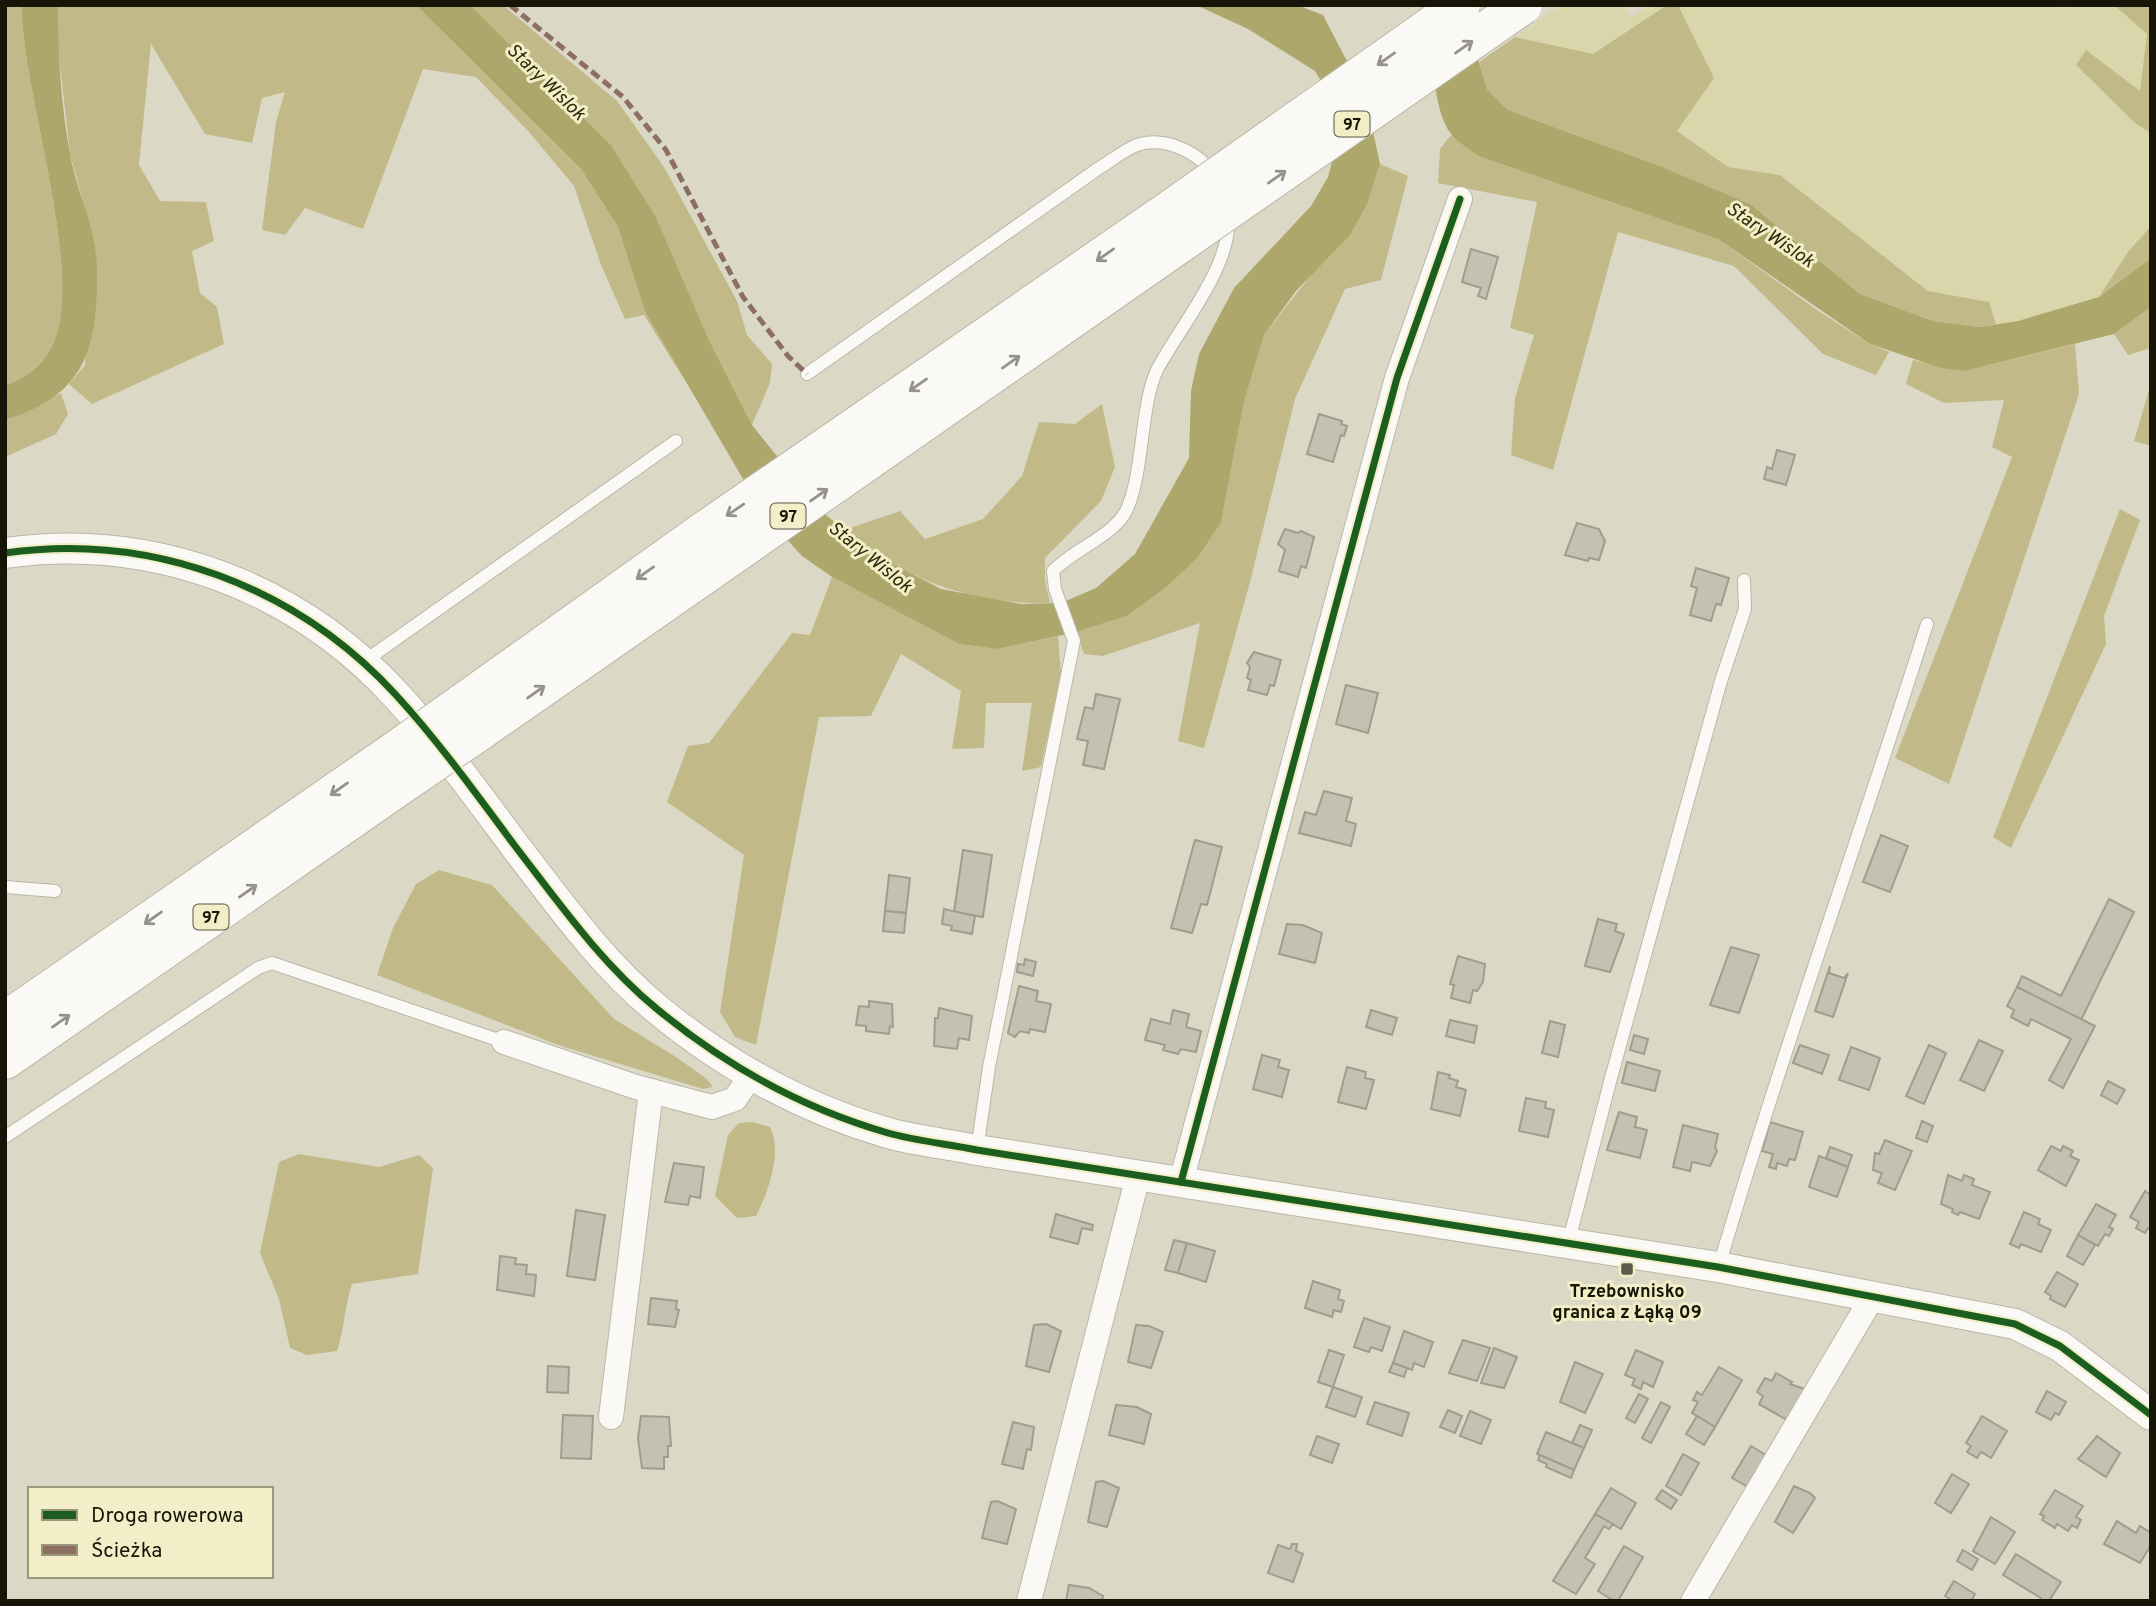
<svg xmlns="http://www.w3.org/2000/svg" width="2156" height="1606" viewBox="0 0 2156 1606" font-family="Overpass,sans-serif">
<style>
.green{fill:#dad6ab}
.forest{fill:#c1ba88}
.water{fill:#aea76b}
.building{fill:#c3c1b1;stroke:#9f9e8e;stroke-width:2}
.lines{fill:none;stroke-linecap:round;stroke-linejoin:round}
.service-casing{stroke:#b9b7a7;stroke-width:14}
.minor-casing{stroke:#b9b7a7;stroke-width:26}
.tertiary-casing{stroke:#b9b7a7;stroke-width:32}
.primary-casing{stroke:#b9b7a7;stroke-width:40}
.service{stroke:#faf9f6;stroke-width:12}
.minor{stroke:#faf9f6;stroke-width:24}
.tertiary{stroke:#faf9f6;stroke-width:30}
.primary{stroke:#faf9f6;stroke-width:38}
.primary-bridge-casing{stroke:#b9b7a7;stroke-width:40;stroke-linecap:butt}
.primary-bridge{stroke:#faf9f6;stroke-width:38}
.quiet{stroke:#8d6e63;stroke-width:5;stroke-dasharray:10 5;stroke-linecap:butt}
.cycleway-casing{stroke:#f2eec8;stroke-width:11}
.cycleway{stroke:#1b5e20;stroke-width:7}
.oneway{stroke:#94928b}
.poi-dot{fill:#5c5a4a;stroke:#f2eec8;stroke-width:2.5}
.labels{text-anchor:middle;stroke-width:6;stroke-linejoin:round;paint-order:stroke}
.shield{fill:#f2eec8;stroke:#595642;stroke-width:2}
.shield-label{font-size:16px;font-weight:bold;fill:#171508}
.poi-label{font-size:18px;font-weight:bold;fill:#171508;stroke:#f2eec8}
.water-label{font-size:19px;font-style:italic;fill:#2f2a08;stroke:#f2eec8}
</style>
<rect width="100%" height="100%" fill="#dbd9c5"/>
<!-- green -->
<g class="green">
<polygon points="1562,5 1622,5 1631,18 1650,5 1667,5 1593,55 1515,37"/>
<polygon points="1678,5 2060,5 2060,9 2075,5 2114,5 2148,34 2140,92 2086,51 2076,65 2136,124 2151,133 2151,226 2128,252 2099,297 2018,321 1996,324 1989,302 1929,291 1780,175 1728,167 1676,130 1714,78"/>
</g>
<!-- forest -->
<g class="forest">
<path d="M5,5H22C20,91 93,291 47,355C37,371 21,379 5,386Z"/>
<polygon points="58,5 416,5 581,169 618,227 645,312 685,381 644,315 625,319 601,265 574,186 529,132 476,77 423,69 363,229 305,208 285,235 262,230 276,122 285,92 262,98 252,143 205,134 151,44 139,165 160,201 206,202 214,241 192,251 200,293 217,307 224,344 92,404 69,384 85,365 93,237 70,154 58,47"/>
<polygon points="470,5 503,5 617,101 664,167 737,301 747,335 772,364 770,383 752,425 709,340 656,217 611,145"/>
<polygon points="1667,5 1678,5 1714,78 1677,131 1728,167 1780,175 1928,291 1989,302 1996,324 1979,327 1933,321 1860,294 1750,204 1660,166 1508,110 1487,89 1479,62 1515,37 1593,54"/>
<polygon points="2114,5 2151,5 2151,133 2136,124 2076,65 2086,50 2140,91 2147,34"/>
<polygon points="1451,135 1478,156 1718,239 1817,310 1870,344 1889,352 1876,375 1823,354 1734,266 1618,232 1553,470 1511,455 1515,398 1534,335 1510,328 1537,202 1438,183 1440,149"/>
<polygon points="1380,164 1408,176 1381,280 1345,289 1295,399 1250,582 1204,748 1178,741 1200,623 1103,656 1084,654 1076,632 1127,616 1168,586 1198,557 1221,523 1244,402 1264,335 1368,202"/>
<polygon points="2151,226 2151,258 2099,297 2128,252"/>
<polygon points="2151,307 2151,348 2128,355 2114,334"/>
<polygon points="2075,344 2079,394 1949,784 1895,758 2012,457 1992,447 2004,400 1944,403 1906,384 1913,360 1965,371"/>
<polygon points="2151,383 2151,446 2134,441"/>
<polygon points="61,393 68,414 56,434 5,457 5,420"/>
<path d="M1102,404L1115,467L1101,501L1045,558V580L1050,603C971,605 905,579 844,530L900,511L925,539L983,519L1022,476L1039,422L1075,424Z"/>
<polygon points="2120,509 2140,520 2104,616 2106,644 2011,848 1993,837"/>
<polygon points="832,577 959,644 997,649 1058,636 1061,673 1041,767 1022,771 1032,703 986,703 984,748 952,749 961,691 901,654 871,716 819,717 756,1045 735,1037 720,1012 744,855 667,802 688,746 709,743 792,633 810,635"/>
<polygon points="439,870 492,885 614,1019 676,1057 707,1079 713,1087 703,1089 561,1046 377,975 393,928 416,884"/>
<path d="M752,1122L770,1127C783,1151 768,1193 756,1216L737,1218L715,1196L728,1135L739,1123Z"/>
<path d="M299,1154L379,1167L419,1155L433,1168L418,1274L352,1284C344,1307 345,1328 337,1351L307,1355L290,1348L279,1299L260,1253L279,1162Z"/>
</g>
<!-- water -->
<g class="water">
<path d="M22,5H58C58,54 61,106 70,154C75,182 87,209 93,236C98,260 98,282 96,305C92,369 68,400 5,420V386C21,379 37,371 47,355C93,290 20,91 22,5Z"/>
<polygon points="416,5 470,5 611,145 656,217 709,340 752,425 822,512 876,555 941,589 1021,604 1061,603 1096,588 1135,554 1189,458 1191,391 1199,354 1234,288 1311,206 1328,177 1334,155 1335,104 1315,71 1248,29 1196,5 1297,5 1323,15 1366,98 1380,164 1368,202 1350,235 1296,291 1264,335 1244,402 1221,523 1198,557 1168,586 1127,616 1076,632 997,649 959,644 832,577 802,556 763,513 645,312 618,227 581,169"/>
<path d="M1432,5H1480L1476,53L1487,89L1508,110L1660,166L1750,204L1860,294L1933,321L1979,327L2018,321L2099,297L2151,258V307L2114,334L1965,371L1941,368L1870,344L1718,239L1478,156C1470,149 1458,143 1452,135C1430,109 1432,38 1432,5Z"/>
</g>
<!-- building -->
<g class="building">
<polygon points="1471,249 1498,257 1486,299 1478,296 1481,288 1462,282"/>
<polygon points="1319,414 1342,421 1341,424 1347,426 1344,436 1341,435 1333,462 1307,454"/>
<polygon points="1777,450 1795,455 1786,485 1764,479 1767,467 1772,469"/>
<polygon points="1577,523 1599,529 1605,541 1599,560 1589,558 1588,561 1565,555"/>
<polygon points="1285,529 1298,533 1301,531 1314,537 1306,568 1301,566 1298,577 1279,571 1285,550 1278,544"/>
<polygon points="1696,568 1729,578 1721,605 1716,604 1711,621 1690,615 1697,588 1691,586"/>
<polygon points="1254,652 1281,660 1274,686 1270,685 1267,695 1248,690 1251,680 1247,678 1250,667 1247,663"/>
<polygon points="1346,685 1378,693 1368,733 1336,724"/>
<polygon points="1096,694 1120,699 1104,769 1083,765 1088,741 1077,739 1085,707 1093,709"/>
<polygon points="1324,791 1352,798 1346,821 1356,824 1351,846 1299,833 1305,812 1316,815"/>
<polygon points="1881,835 1908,846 1890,892 1863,882"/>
<polygon points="1195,840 1222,847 1207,905 1201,904 1192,933 1171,928"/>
<polygon points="963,850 992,855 983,917 954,912"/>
<polygon points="889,875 910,878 906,913 885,911"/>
<polygon points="2109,899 2134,912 2081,1020 2017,987 2022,976 2061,996"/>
<polygon points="944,909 975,916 972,934 951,930 952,926 942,924"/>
<polygon points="885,911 906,913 904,933 883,931"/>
<polygon points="1598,919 1617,924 1615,931 1624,934 1610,972 1585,966"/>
<polygon points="1287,924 1303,925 1322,933 1315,963 1279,954"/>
<polygon points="1731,947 1759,955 1739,1013 1710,1005"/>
<polygon points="1458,956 1485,964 1483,982 1477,991 1473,990 1470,1003 1451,998 1454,985 1450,984"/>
<polygon points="1025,959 1036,962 1033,976 1017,972 1018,964 1024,965"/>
<polygon points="1830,966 1829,973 1844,978 1848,973 1833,1017 1815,1011"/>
<polygon points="1019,986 1038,991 1036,1001 1051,1004 1045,1032 1030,1029 1029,1033 1020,1031 1015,1037 1008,1033"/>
<polygon points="2017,987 2095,1026 2063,1088 2049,1080 2071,1039 2031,1019 2028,1026 2011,1017 2014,1010 2007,1006"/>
<polygon points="869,1001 892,1004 893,1027 890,1026 889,1034 866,1031 866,1026 856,1025 859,1006 869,1007"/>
<polygon points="939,1008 972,1016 969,1040 959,1038 957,1049 934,1046 935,1018 938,1018"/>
<polygon points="1173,1010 1189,1014 1186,1027 1201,1031 1196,1052 1181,1049 1178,1054 1163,1050 1165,1045 1145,1040 1151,1019 1170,1024"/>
<polygon points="1371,1010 1397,1018 1392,1035 1366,1027"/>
<polygon points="1450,1020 1477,1026 1474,1043 1446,1036"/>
<polygon points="1550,1021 1565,1025 1558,1057 1542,1053"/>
<polygon points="1634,1035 1648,1039 1644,1054 1630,1050"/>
<polygon points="1979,1040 2003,1051 1984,1091 1960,1080"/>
<polygon points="1800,1045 1829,1055 1822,1074 1793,1063"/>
<polygon points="1929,1045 1946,1053 1924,1104 1906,1096"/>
<polygon points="1851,1047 1880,1058 1869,1090 1839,1080"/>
<polygon points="1262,1055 1280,1060 1278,1067 1289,1070 1282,1097 1253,1089"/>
<polygon points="1627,1062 1660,1071 1655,1091 1622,1083"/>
<polygon points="1347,1067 1366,1072 1365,1078 1374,1080 1366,1109 1338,1102"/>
<polygon points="1438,1072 1450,1075 1449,1078 1458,1081 1456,1087 1466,1090 1460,1116 1431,1109"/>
<polygon points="2108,1081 2125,1090 2117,1104 2101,1095"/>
<polygon points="1526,1098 1546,1102 1545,1108 1554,1110 1548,1137 1519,1131"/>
<polygon points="1619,1112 1637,1117 1635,1127 1647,1130 1640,1158 1607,1150"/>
<polygon points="1922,1121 1933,1126 1927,1142 1916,1138"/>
<polygon points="1770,1122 1803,1132 1795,1160 1789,1159 1787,1166 1777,1163 1776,1169 1769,1167 1773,1154 1762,1151"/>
<polygon points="1683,1125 1718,1134 1715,1147 1717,1151 1710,1166 1692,1162 1690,1171 1673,1167"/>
<polygon points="1885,1140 1912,1151 1895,1190 1878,1183 1882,1173 1873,1170 1875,1153 1879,1154"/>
<polygon points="2051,1146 2061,1151 2063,1146 2073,1151 2070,1156 2079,1160 2066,1186 2038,1170"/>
<polygon points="1830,1147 1852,1155 1848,1167 1826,1158"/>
<polygon points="1819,1156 1848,1167 1837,1197 1809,1187"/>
<polygon points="674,1163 704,1167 700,1198 690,1196 688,1205 665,1202"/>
<polygon points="1948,1175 1962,1181 1964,1175 1974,1179 1972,1185 1990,1192 1979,1219 1960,1212 1958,1215 1952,1212 1953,1209 1941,1204"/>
<polygon points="2145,1191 2151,1195 2151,1229 2148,1228 2145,1233 2136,1228 2139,1222 2130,1217"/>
<polygon points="2096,1204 2116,1215 2109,1227 2113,1229 2109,1236 2105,1234 2098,1246 2078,1235"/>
<polygon points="576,1210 605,1215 595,1280 567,1276"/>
<polygon points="2024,1212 2040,1219 2038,1224 2051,1230 2041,1252 2021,1244 2019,1248 2010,1244"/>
<polygon points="1056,1214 1093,1225 1092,1230 1082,1228 1078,1244 1050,1237"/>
<polygon points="2078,1235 2095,1245 2083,1265 2067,1256"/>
<polygon points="1174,1240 1187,1243 1178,1273 1165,1270"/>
<polygon points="1187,1243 1215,1251 1206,1282 1178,1273"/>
<polygon points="500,1256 516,1258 515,1264 527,1265 526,1274 536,1275 534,1296 497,1290"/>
<polygon points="2057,1272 2078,1284 2065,1307 2050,1299 2051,1296 2045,1292"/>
<polygon points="1313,1281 1340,1290 1338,1299 1344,1301 1341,1312 1334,1310 1332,1317 1305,1308"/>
<polygon points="651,1298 677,1301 676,1309 679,1310 675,1327 648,1324"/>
<polygon points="1364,1318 1390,1327 1382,1351 1371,1347 1369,1352 1354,1347"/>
<polygon points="1046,1324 1061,1331 1049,1372 1026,1366 1034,1325"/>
<polygon points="1136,1325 1149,1326 1163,1332 1151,1368 1128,1362"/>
<polygon points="1404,1331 1433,1342 1424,1367 1414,1363 1412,1370 1393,1363"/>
<polygon points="1463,1340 1490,1348 1477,1381 1449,1373"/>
<polygon points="1494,1348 1517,1357 1504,1388 1481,1383"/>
<polygon points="1329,1350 1344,1355 1333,1387 1318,1382"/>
<polygon points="1636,1350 1663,1362 1653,1387 1643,1382 1641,1389 1632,1385 1635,1379 1625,1375"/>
<polygon points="1575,1362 1603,1374 1585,1413 1560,1402"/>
<polygon points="1393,1363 1407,1368 1404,1377 1389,1372"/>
<polygon points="548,1366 569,1367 568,1393 547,1392"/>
<polygon points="1719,1367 1742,1380 1715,1427 1692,1413 1698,1402 1693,1400 1697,1392 1702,1395"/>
<polygon points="1776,1373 1792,1382 1790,1384 1805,1389 1787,1420 1759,1404 1763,1396 1757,1392 1765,1378 1772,1381"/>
<polygon points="1333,1387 1362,1397 1355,1417 1326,1407"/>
<polygon points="2047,1391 2066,1402 2059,1415 2055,1413 2051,1420 2036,1412"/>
<polygon points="1639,1394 1648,1399 1635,1423 1626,1418"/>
<polygon points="1375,1402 1409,1413 1402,1436 1367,1424"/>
<polygon points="1661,1402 1670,1407 1651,1443 1642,1438"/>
<polygon points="1116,1405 1137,1407 1151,1414 1144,1444 1109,1435"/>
<polygon points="1448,1410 1462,1416 1455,1433 1440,1427"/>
<polygon points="1470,1411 1491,1420 1481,1444 1460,1436"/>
<polygon points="563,1415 593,1416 591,1459 561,1458"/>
<polygon points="641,1416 669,1417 671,1446 668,1446 668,1457 664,1457 664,1469 642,1468 638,1438"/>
<polygon points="1697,1416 1715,1427 1704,1445 1686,1434"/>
<polygon points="1982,1416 2007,1431 1991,1458 1981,1452 1977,1458 1967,1452 1971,1446 1966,1443"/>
<polygon points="1013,1422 1034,1427 1031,1450 1027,1449 1023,1469 1002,1464"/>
<polygon points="1580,1425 1592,1430 1584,1448 1572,1443"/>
<polygon points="1546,1432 1584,1448 1574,1470 1537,1454"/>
<polygon points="1317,1436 1339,1444 1332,1463 1310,1455"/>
<polygon points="2097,1436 2120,1453 2106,1477 2078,1459"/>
<polygon points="1751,1446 1766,1455 1748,1487 1732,1478"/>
<polygon points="1683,1454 1699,1463 1681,1495 1666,1486"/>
<polygon points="1540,1455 1574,1470 1571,1478 1546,1467 1547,1464 1538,1460"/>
<polygon points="1952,1474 1969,1484 1951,1513 1935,1503"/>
<polygon points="1103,1481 1119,1488 1107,1527 1088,1522 1096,1482"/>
<polygon points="1794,1486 1810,1493 1815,1498 1793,1533 1775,1522"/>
<polygon points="1611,1488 1636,1503 1621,1529 1595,1514"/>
<polygon points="1662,1490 1677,1500 1671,1509 1656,1499"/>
<polygon points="2055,1490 2083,1506 2076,1517 2081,1520 2077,1528 2072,1525 2068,1531 2057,1524 2055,1528 2042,1520 2044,1516 2040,1514"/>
<polygon points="997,1501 1016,1509 1007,1544 982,1538 991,1502"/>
<polygon points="1595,1514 1613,1524 1609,1529 1604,1526 1585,1558 1595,1564 1576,1594 1553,1581"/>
<polygon points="1991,1517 2015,1532 1995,1564 1973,1551"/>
<polygon points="2117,1521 2136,1533 2140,1526 2151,1533 2151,1545 2140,1563 2104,1544"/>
<polygon points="1292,1544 1297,1544 1296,1551 1303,1554 1293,1582 1268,1573 1278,1545 1290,1549"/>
<polygon points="1624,1546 1643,1557 1618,1601 1614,1601 1598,1591"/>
<polygon points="1963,1550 1978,1559 1972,1570 1957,1561"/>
<polygon points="2016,1554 2061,1582 2049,1601 2039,1601 2041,1598 2003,1575"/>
<polygon points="1954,1581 1975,1594 1971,1601 1953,1601 1945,1596"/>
<polygon points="1069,1585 1089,1588 1103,1596 1102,1601 1066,1601"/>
</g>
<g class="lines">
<!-- service casing -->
<g class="service-casing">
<g id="service">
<path d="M807,374L1099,168C1111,161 1124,150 1137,145C1164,136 1200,152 1213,175"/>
<polyline points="362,663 676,441"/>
<polyline points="5,887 55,891"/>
<polyline points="5,1137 258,968 272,963 504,1042"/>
<path d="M977,1150L989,1067L1074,641L1055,589L1053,571C1074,549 1113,536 1126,511C1144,474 1140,406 1157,370C1179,328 1232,266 1228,218"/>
<polyline points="1568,1244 1611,1078 1721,681 1745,609 1744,580"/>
<path d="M1719,1266C1783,1050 1859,838 1927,624"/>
</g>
</g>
<!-- minor casing -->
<g class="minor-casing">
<g id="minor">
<polyline points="504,1042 636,1087 712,1107 735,1099 750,1077"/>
<polyline points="1181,1182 1397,378 1460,199"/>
<polyline points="611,1417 651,1091"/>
<polyline points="1029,1601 1138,1176"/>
<polyline points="1693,1601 1873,1296"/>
</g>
</g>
<!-- tertiary casing -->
<g class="tertiary-casing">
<path id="tertiary" d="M5,553C152,532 296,586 396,695C439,742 477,795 515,846C559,903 601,963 657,1009C726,1066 801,1108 888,1133C917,1141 948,1144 977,1150L1718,1267L2015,1324L2060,1346L2151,1415"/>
</g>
<!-- primary casing -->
<g class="primary-casing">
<g id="primary">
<polyline points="461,704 701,533 1161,216"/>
<polyline points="480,731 1181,243"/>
<polyline points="5,1021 396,750"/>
<polyline points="5,1060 417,774"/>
</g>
</g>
<!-- service -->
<use href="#service" class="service"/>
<!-- minor -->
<use href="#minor" class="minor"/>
<!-- tertiary -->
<use href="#tertiary" class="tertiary"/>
<!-- primary -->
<use href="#primary" class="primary"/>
<!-- primary-bridge casing -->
<g class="primary-bridge-casing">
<g id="primary-bridge">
<polyline points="1161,216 1461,5"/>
<polyline points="1181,243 1523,5"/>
<polyline points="396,750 461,704"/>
<polyline points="417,774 480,731"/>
</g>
</g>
<!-- primary-bridge -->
<use href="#primary-bridge" class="primary-bridge"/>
<!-- quiet -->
<polyline class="quiet" points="510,5 623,97 666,150 743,297 788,356 807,374"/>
<!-- cycleway casing -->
<g class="cycleway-casing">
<g id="cycleway">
<path d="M5,553C152,532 296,586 396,695C439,742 477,795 515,846C559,903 601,963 657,1009C726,1066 801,1108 888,1133C917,1141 948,1144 977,1150L1718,1267L2015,1324L2060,1346L2151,1415"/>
<polyline points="1181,1182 1397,378 1460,199"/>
</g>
</g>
<!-- cycleway -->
<use href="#cycleway" class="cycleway"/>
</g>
<!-- one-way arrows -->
<defs><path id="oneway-shaft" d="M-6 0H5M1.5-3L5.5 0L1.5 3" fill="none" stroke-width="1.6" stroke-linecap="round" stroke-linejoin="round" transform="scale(1.75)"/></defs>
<g class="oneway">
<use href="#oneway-shaft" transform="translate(1464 47) rotate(-35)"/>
<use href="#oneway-shaft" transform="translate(1386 59) rotate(145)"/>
<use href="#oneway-shaft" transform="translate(1277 177) rotate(-35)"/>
<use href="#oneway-shaft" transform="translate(1105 255) rotate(145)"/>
<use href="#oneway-shaft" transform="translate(1011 362) rotate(-35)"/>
<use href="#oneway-shaft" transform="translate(918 385) rotate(145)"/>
<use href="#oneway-shaft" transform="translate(819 495) rotate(-35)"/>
<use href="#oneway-shaft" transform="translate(735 510) rotate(146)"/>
<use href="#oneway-shaft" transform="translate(645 573) rotate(145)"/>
<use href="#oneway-shaft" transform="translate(536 692) rotate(-35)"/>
<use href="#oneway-shaft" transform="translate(339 789) rotate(145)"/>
<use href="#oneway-shaft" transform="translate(248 891) rotate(-35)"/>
<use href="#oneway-shaft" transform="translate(153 918) rotate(145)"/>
<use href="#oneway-shaft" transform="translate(61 1021) rotate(-35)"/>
</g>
<!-- markers -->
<rect class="poi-dot" x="1620" y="1262" width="14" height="14" rx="3.5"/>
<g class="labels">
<!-- shield labels -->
<g class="shield">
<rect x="1334.5" y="111.5" width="35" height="25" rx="5"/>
<rect x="770.5" y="503.5" width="35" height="25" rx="5"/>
<rect x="193.5" y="904.5" width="35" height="25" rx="5"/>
</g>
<g class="shield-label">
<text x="1352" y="130">97</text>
<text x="788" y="522">97</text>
<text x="211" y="923">97</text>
</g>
<!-- poi labels -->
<g class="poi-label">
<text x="1627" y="1297">Trzebownisko<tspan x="1627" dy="21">granica z Łąką 09</tspan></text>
</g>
<!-- water labels -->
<g class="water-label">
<text transform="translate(547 81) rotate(44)" y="7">Stary Wislok</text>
<text transform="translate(1771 234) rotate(34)" y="7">Stary Wislok</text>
<text transform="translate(871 556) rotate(39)" y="7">Stary Wislok</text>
</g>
</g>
<!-- border -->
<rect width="2156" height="1606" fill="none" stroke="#171508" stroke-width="14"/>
<!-- legend -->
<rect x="28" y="1487" width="245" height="91" fill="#f2eec8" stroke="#9a977b" stroke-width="2"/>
<rect x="42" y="1510" width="35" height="10" fill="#1b5e20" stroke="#9a977b" stroke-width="2"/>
<text x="91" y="1522" font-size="21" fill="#171508">Droga rowerowa</text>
<rect x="42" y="1545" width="35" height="10" fill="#8d6e63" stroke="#9a977b" stroke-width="2"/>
<text x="91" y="1557" font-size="21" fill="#171508">Ścieżka</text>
</svg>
